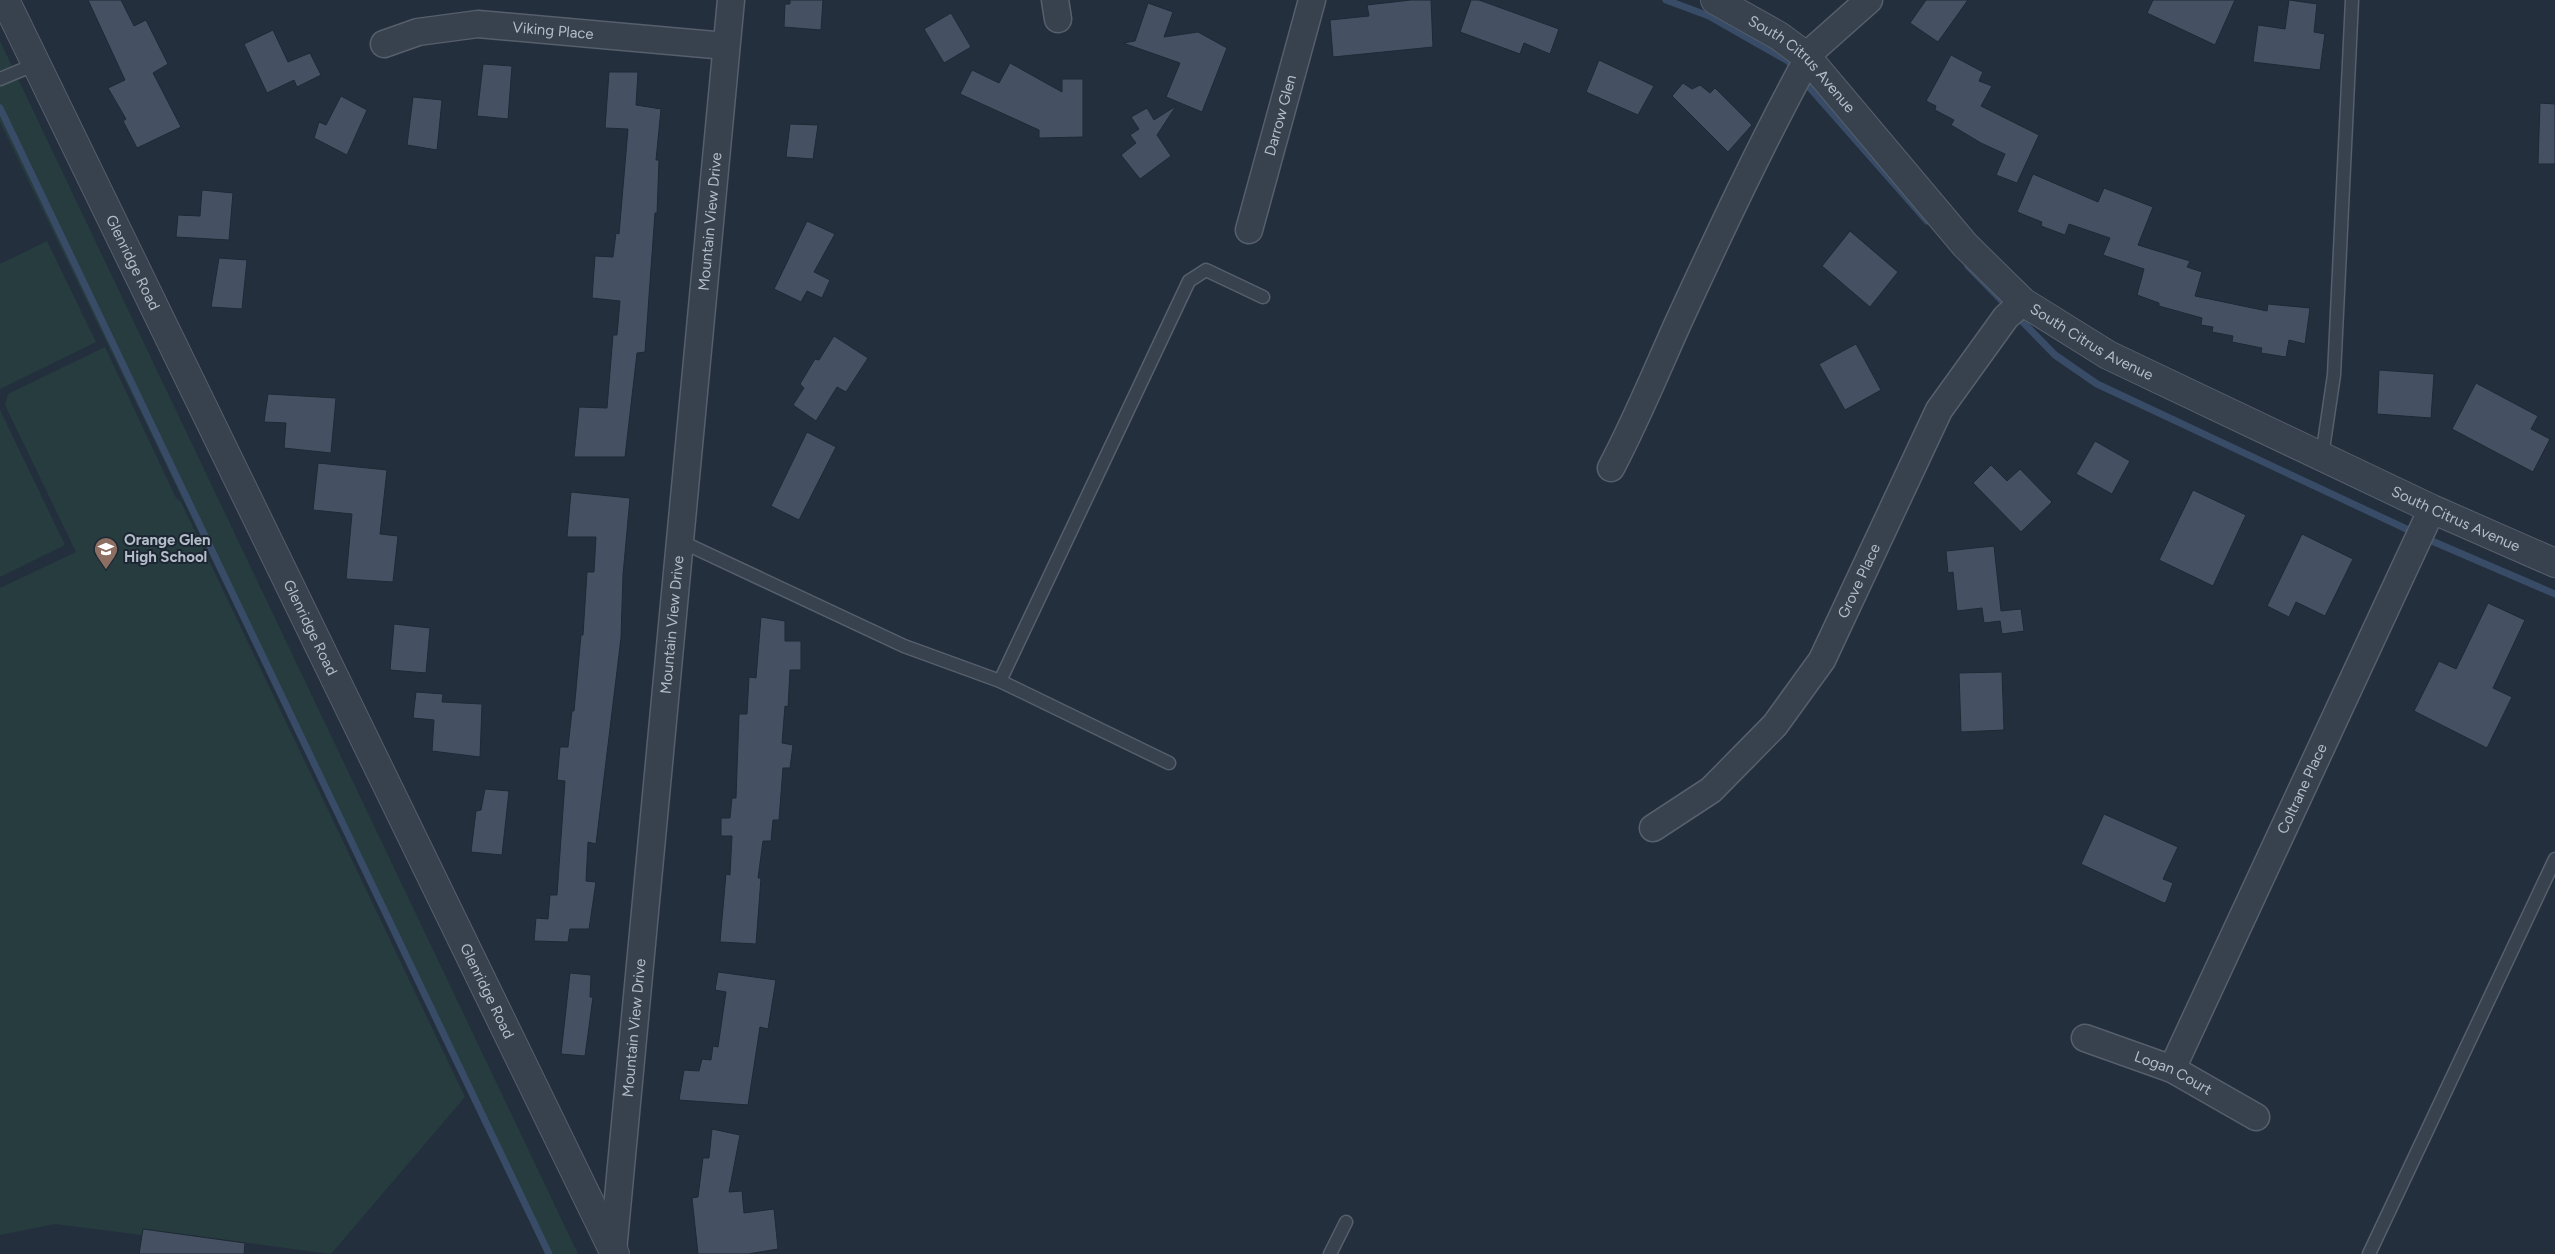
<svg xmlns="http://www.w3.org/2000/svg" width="2555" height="1254" viewBox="0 0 2555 1254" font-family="Figtree,sans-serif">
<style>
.green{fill:#263c3f}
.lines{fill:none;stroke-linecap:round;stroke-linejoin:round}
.stream{stroke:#394c67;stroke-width:7}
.building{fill:#455162;stroke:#1f2835}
.service-casing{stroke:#565f6c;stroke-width:15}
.minor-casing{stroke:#565f6c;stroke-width:29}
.tertiary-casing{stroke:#565f6c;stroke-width:30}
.service{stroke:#38414e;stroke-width:12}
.minor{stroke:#38414e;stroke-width:26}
.tertiary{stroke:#38414e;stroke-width:28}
.labels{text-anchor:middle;stroke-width:4;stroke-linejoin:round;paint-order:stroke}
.street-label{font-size:15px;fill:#b4bcc9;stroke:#1d2633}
.poi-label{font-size:15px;font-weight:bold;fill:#b4bcc9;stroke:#1d2633;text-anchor:start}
</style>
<rect width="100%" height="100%" fill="#242f3e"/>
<!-- green -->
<g class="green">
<polygon points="0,41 578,1254 548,1254 0,122"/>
<polygon points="47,241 96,342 0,389 0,264"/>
<polygon points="105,347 176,498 181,502 465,1097 331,1254 143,1229 142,1235 55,1224 0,1235 0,588 76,552 5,405 8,394"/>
<polygon points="0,410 65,545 0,577"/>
</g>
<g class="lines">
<!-- stream -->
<g class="stream">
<polyline points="1666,0 1709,16 1788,61 1796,70"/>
<polyline points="1802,79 1927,221"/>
<polyline points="0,108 549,1254"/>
<polyline points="1968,266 2055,355 2097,384 2415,533"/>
<polyline points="2425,538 2555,594"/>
</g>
</g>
<!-- building -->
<g class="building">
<polygon points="88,0 121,0 134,26 146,20 168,64 153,73 181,127 137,148 123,121 126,119 108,88 125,80"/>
<polygon points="790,0 823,0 821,30 784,27 785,4 790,4"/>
<polygon points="1411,0 1431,0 1433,47 1333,57 1330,20 1369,16 1367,5"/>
<polygon points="1471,0 1479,0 1559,29 1550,54 1524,43 1520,54 1460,32"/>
<polygon points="1926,0 1968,0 1938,42 1910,23"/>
<polygon points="2153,0 2235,0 2215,45 2147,13"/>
<polygon points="2289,0 2317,4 2314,32 2325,34 2320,70 2253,62 2258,25 2285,29"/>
<polygon points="1148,3 1173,12 1164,37 1198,32 1227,48 1202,112 1166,97 1180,63 1123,43 1135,41"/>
<polygon points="951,13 971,47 944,63 924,29"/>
<polygon points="273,30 288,62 310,53 321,75 297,87 294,80 267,93 244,44"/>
<polygon points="1951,55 1983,72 1979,81 1992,86 1981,106 2039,135 2017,183 1996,175 2005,154 1981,143 1951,125 1954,120 1935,110 1936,106 1926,101"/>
<polygon points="1599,60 1654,86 1638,115 1586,92"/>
<polygon points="1010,63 1062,92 1062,79 1083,79 1083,137 1039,138 1039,130 960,94 972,70 999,83"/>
<polygon points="483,64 512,66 508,119 477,116"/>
<polygon points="609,72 638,72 636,105 661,109 656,160 659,160 657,213 655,213 645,352 637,353 625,457 574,457 579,407 607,408 613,335 617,335 620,301 592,298 595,256 613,257 616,233 619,234 628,129 605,128"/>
<polygon points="1683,83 1692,89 1700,85 1710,93 1715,88 1752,125 1728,152 1672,96"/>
<polygon points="341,96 367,110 347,155 314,138 319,122 326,125"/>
<polygon points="413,97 442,100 437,150 407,145"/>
<polygon points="2540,103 2555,104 2555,164 2538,164"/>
<polygon points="1176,106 1157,135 1171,156 1140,179 1121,155 1136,143 1130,135 1139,129 1131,117 1147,108 1154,120"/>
<polygon points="790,124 818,125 813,159 786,157"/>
<polygon points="2033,174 2098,202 2104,188 2153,207 2138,245 2190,261 2187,267 2202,272 2195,296 2267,311 2268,304 2310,308 2305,344 2289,340 2286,357 2261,353 2262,348 2232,342 2233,336 2212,332 2213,327 2201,325 2202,318 2159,306 2159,303 2137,295 2144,269 2103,255 2110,238 2069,224 2065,235 2041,226 2042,222 2017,212"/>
<polygon points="202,190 233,193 229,240 176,237 178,215 200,216"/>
<polygon points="807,221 835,234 814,272 830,280 822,298 807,291 801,302 774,289"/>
<polygon points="1850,231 1898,272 1870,307 1822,266"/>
<polygon points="219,258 247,260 242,309 211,307"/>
<polygon points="834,336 868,358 846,392 837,387 816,421 793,405 804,388 800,384 815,359 819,360"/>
<polygon points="1856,344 1881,390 1845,410 1819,364"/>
<polygon points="2379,370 2434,374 2431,418 2377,414"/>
<polygon points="2476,383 2538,416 2531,429 2550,439 2533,472 2452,429"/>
<polygon points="268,394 336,398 331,453 284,448 286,423 264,422"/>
<polygon points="807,432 836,447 799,520 771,506"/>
<polygon points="2095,441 2130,461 2112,494 2076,474"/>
<polygon points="318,463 387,470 380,534 398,536 393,582 346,579 352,514 313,510"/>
<polygon points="1991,465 2007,481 2020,469 2052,502 2021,532 1973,483"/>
<polygon points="2193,490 2246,515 2213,586 2159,560"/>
<polygon points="571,492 630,498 623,575 621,638 596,844 588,842 586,881 596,882 589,929 570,929 568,942 534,941 536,918 548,919 550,895 557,895 565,781 557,780 560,747 568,747 572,711 574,711 581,635 583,635 587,572 594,572 596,537 567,537"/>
<polygon points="2302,534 2353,559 2325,616 2296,602 2289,617 2267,606"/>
<polygon points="1994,546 2001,611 2021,609 2024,631 2002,634 2000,621 1984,623 1982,608 1957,611 1953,572 1948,573 1946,551"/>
<polygon points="2488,603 2525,620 2493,688 2512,697 2487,748 2414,711 2439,661 2456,669"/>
<polygon points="761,617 785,621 785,641 801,641 801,670 790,670 788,707 785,706 782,743 793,745 790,768 783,768 779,820 773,820 771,841 763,841 758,878 761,878 756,944 720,942 726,874 730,875 732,836 721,836 721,818 730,818 732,798 736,798 739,714 747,714 749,677 756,678"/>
<polygon points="394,624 430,628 426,673 390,670"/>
<polygon points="2002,672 2004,730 1961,732 1959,673"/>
<polygon points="416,692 443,694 442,702 482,704 480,757 432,751 434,720 413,718"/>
<polygon points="485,789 509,791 502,855 471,852 476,811 481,810"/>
<polygon points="2104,814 2178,847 2163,879 2173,883 2166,902 2164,903 2081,864"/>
<polygon points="718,972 776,980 768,1029 760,1027 748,1105 679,1100 684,1070 699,1071 702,1059 711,1060 713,1046 718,1047 726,992 715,990"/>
<polygon points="570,973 591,975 590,997 593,997 585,1056 561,1054"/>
<polygon points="712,1129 740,1135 729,1192 742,1191 744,1213 774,1209 778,1249 748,1254 698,1254 692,1198 698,1197 703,1158 709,1158"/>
<polygon points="143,1229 245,1243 244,1254 139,1254"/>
</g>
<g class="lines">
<!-- service casing -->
<g class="service-casing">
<g id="service">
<polyline points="0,79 36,64"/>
<polyline points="2322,456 2334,375 2352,0"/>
<polyline points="680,541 904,646 1000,681 1169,763"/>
<polyline points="1000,681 1189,281 1206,270 1263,297"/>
<polyline points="1330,1254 1346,1222"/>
<polyline points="2369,1254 2555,859"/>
</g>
</g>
<!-- minor casing -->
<g class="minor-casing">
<g id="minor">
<polyline points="1055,0 1058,19"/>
<path id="s1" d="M384,44L418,32L478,24L726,46"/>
<polyline points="1806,56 1869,0"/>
<path id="s2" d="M1249,230L1312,0"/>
<path d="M1611,468C1636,421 1656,372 1678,323C1719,234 1761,144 1808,58"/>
<path id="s3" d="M1653,828L1711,790L1775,725L1822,660L1939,410L2006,317L2023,302"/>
<path id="s4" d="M2085,1038L2172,1069L2256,1117"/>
<path id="s5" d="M2172,1069L2432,509"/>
<path id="s6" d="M613,1251L731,0"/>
</g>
</g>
<!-- tertiary casing -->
<g class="tertiary-casing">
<g id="tertiary">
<path id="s7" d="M5,0L615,1254"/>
<path id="s8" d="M1715,0L1779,36L1806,56L1965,245L2023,302L2108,355L2432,509L2555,563"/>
</g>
</g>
<!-- service -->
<use href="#service" class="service"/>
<!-- minor -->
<use href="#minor" class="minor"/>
<!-- tertiary -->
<use href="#tertiary" class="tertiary"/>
</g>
<!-- icons -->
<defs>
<g id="school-pin" transform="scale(1.25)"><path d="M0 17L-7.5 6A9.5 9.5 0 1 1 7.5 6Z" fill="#8d6e63" stroke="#1d2633"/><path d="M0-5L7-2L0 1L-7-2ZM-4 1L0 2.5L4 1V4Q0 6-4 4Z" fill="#fff"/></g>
</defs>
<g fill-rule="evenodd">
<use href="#school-pin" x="106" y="549"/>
</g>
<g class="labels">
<!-- street labels -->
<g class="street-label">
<text dy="5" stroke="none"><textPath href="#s1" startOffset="172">Viking Place</textPath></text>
<text dy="5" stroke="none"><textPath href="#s8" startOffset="109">South Citrus Avenue</textPath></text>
<text dy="5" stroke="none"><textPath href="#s2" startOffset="119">Darrow Glen</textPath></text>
<text dy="5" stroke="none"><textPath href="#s6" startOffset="1034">Mountain View Drive</textPath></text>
<text dy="5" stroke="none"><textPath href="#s7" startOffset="292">Glenridge Road</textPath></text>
<text dy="5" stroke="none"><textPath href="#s8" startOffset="515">South Citrus Avenue</textPath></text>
<text dy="5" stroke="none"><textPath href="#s8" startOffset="920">South Citrus Avenue</textPath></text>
<text dy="5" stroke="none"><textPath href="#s3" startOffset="328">Grove Place</textPath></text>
<text dy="5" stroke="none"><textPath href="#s6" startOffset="629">Mountain View Drive</textPath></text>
<text dy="5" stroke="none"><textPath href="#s7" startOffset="698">Glenridge Road</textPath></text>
<text dy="5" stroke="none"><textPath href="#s5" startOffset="309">Coltrane Place</textPath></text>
<text dy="5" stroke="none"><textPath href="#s7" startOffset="1102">Glenridge Road</textPath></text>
<text dy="5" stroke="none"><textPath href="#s6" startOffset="224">Mountain View Drive</textPath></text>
<text dy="5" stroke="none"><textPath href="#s4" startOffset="95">Logan Court</textPath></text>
</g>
<!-- poi labels -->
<g class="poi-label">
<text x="124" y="545">Orange Glen<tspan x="124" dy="17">High School</tspan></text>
</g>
</g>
</svg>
